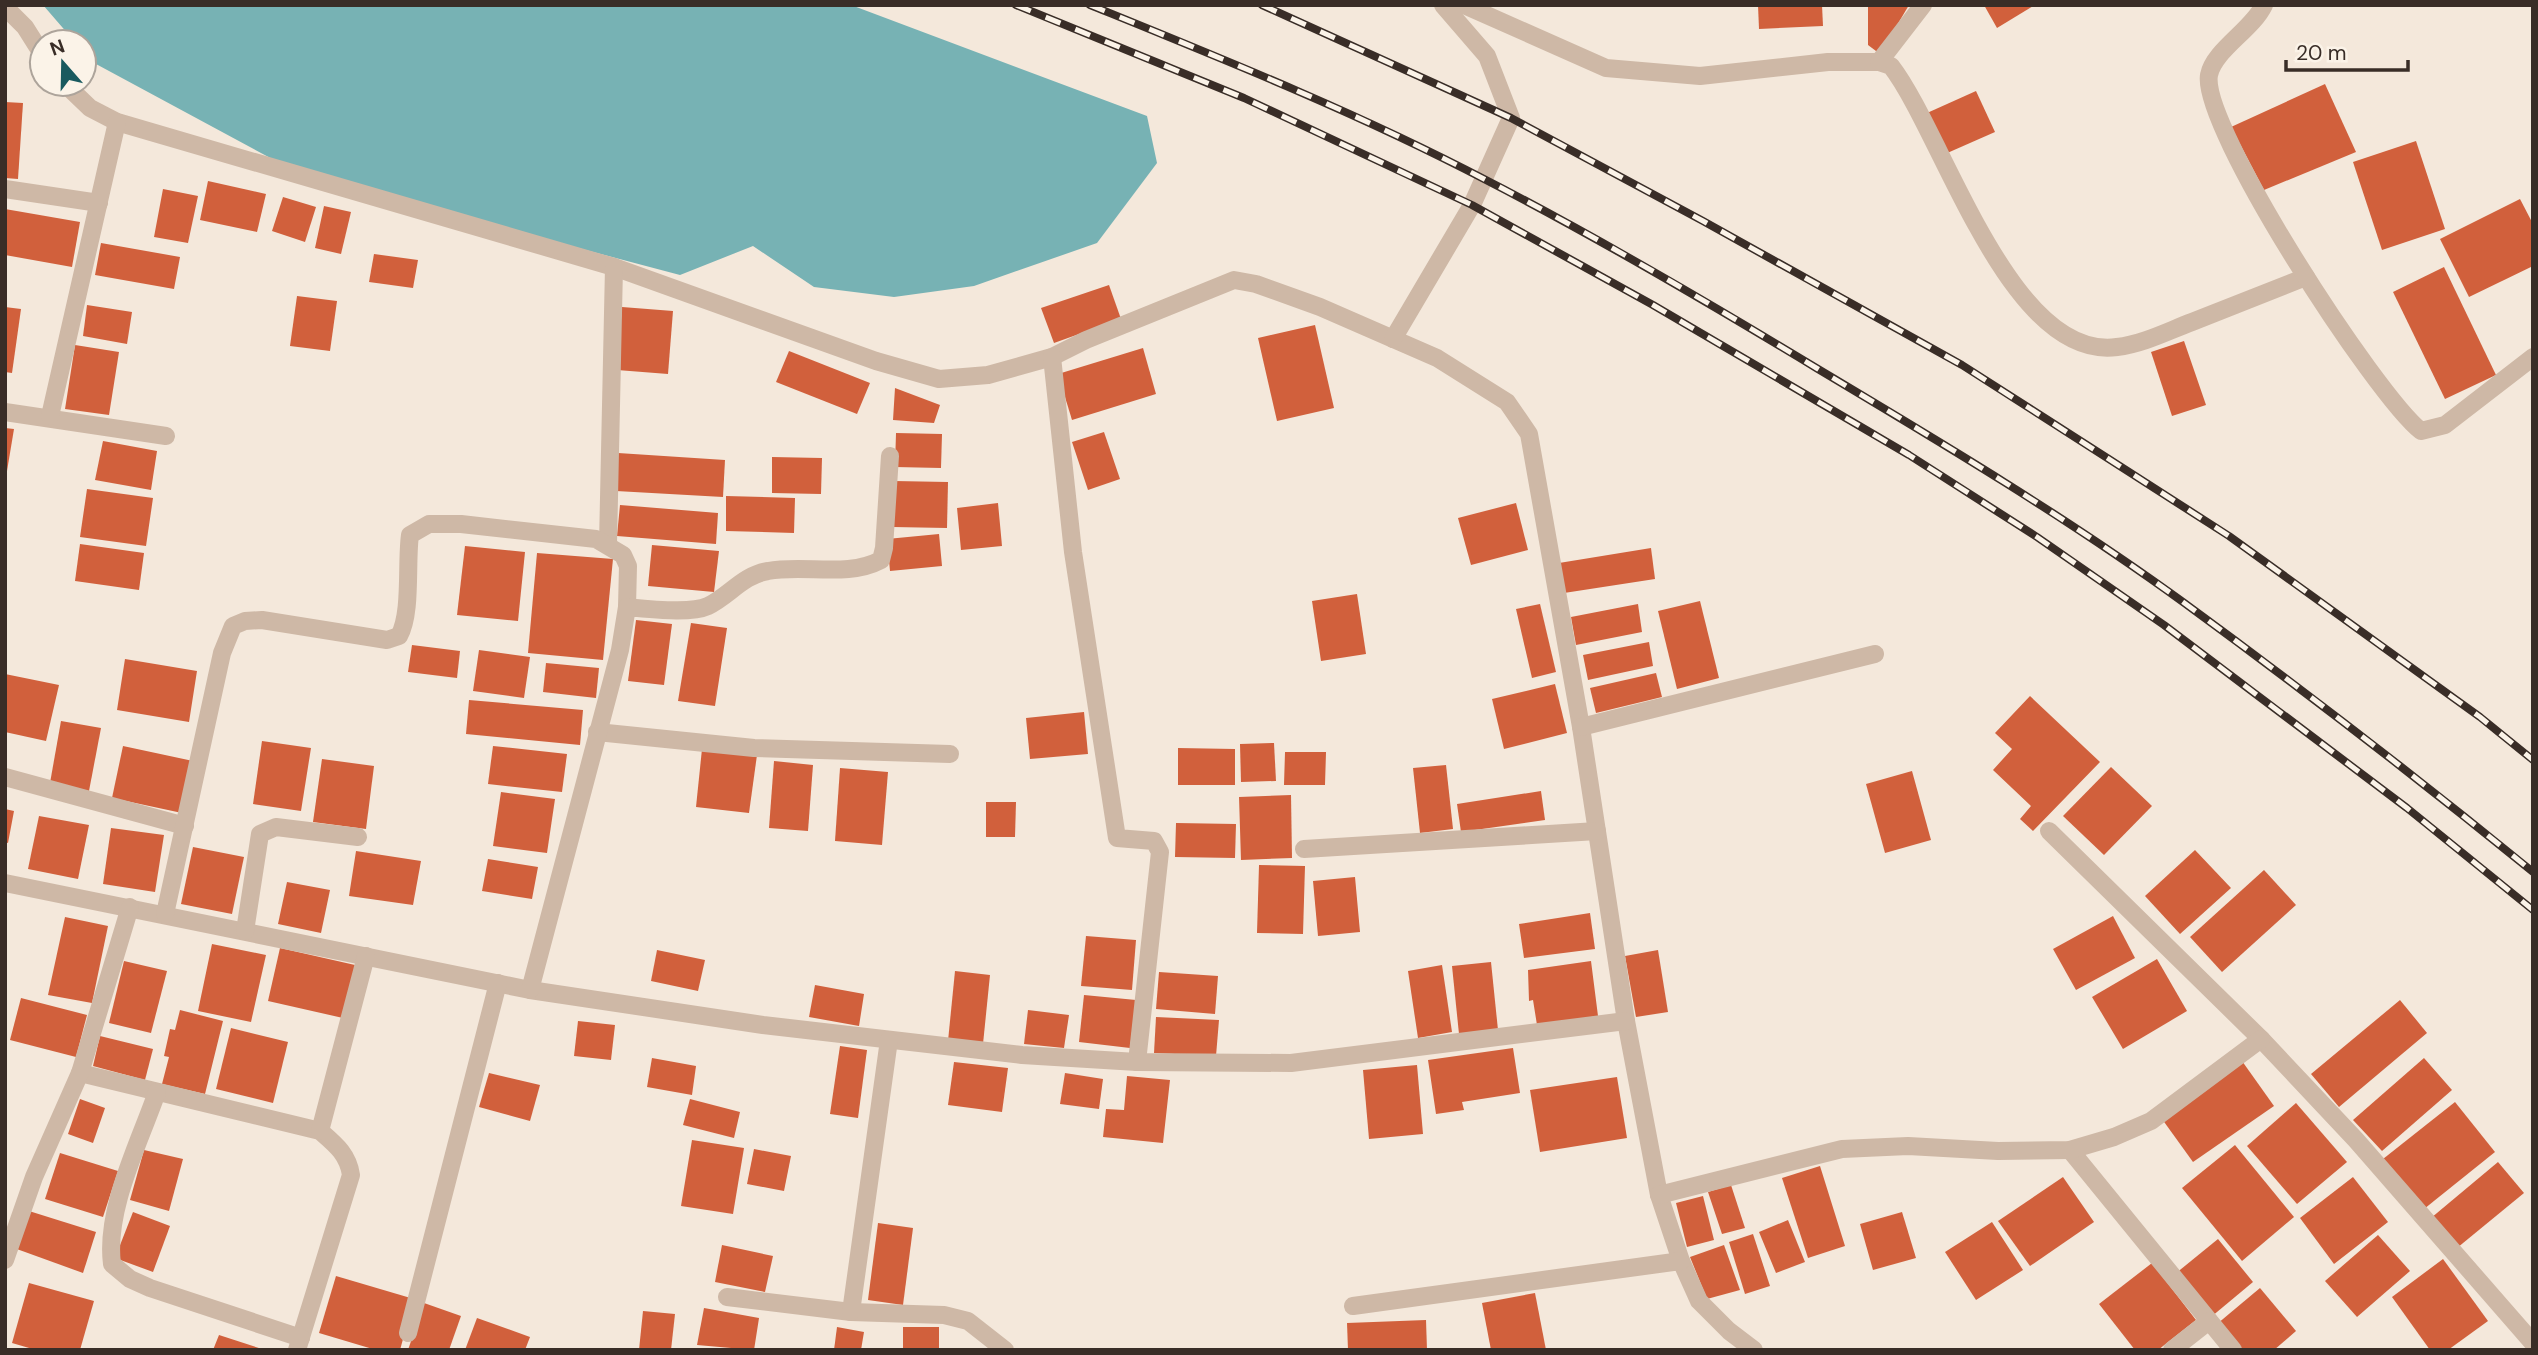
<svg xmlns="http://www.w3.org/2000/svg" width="2538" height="1355" viewBox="0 0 2538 1355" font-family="'DM Sans',sans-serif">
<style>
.water{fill:#77b2b4}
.building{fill:#d1603c}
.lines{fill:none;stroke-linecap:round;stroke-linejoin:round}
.minor{stroke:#ceb8a6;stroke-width:18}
.rail-casing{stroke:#392d27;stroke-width:8}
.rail{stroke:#fbf3e8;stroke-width:5;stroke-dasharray:16;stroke-linecap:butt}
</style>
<rect width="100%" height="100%" fill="#f4e8db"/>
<!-- water -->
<polygon class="water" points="43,5 851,5 1147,116 1157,163 1097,243 974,286 894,297 814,287 753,246 680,275 302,175 96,64 84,51 84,42 75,42"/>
<!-- building -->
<g class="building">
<polygon points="1758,5 1822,5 1823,26 1759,29"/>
<polygon points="1868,5 1909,5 1880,54 1868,45"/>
<polygon points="1984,5 2035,5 1997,28"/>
<polygon points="2325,84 2356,152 2264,190 2231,127"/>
<polygon points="1976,91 1995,132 1945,154 1927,113"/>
<polygon points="5,102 23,103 18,179 5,178"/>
<polygon points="2416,141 2445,229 2382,250 2353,162"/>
<polygon points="208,181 266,194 257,232 200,220"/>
<polygon points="163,189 198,196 188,243 154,237"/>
<polygon points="283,197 316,207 305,242 272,231"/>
<polygon points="2520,199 2533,224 2533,266 2469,297 2440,239"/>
<polygon points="324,206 351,212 341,254 315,248"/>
<polygon points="5,209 80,222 72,267 5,255"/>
<polygon points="101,243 180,257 174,289 95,275"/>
<polygon points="374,254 418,260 413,288 369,282"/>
<polygon points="2444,267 2496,375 2445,399 2393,292"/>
<polygon points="1109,285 1121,319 1054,343 1041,308"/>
<polygon points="297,296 337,301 330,351 290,346"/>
<polygon points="87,305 132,312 127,344 83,336"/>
<polygon points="5,307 21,309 12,373 5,372"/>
<polygon points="622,307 673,311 668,374 617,370"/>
<polygon points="1315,325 1334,408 1277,421 1258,338"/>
<polygon points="2184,341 2206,405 2172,416 2151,352"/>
<polygon points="75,345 119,352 109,415 65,409"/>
<polygon points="1143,348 1156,394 1072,420 1058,374"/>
<polygon points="789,351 870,383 857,414 776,382"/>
<polygon points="895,388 940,405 934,423 893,420"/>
<polygon points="5,428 14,429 7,471 5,471"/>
<polygon points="1104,432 1120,479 1088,490 1072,442"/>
<polygon points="896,433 942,434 941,468 895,467"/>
<polygon points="103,441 157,451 151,490 95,480"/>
<polygon points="618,453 725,460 723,497 616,491"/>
<polygon points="772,457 822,458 821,494 772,493"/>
<polygon points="894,481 948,482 947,528 893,527"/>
<polygon points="87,489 153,498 146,546 80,537"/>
<polygon points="726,496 795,498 794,533 726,531"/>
<polygon points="998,503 1002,546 961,550 957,508"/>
<polygon points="1516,503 1528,550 1471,565 1458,518"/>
<polygon points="620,505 718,513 716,544 617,536"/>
<polygon points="939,534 942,566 890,571 887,539"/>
<polygon points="80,544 144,553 139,590 75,581"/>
<polygon points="652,545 719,551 714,592 648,586"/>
<polygon points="465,546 525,552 518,621 457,615"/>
<polygon points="1651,548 1655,579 1564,593 1559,563"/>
<polygon points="537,553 613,559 603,660 528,653"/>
<polygon points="1357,594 1366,654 1321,661 1312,601"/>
<polygon points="1700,601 1719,678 1677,689 1658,611"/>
<polygon points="1540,604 1556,672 1532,678 1516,609"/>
<polygon points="1638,604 1642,632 1576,645 1571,617"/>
<polygon points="636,620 672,624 664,685 628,681"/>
<polygon points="691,623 727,628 715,706 678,701"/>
<polygon points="1649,642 1653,666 1588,680 1583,655"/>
<polygon points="412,645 460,651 457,678 408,672"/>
<polygon points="479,650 530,657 524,698 473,691"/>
<polygon points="125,659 197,671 189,722 117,710"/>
<polygon points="546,663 599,668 596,698 543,692"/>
<polygon points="1656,673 1662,697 1596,713 1590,688"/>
<polygon points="5,674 59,685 46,741 5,732"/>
<polygon points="1555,684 1567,733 1504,749 1492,699"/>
<polygon points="2030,696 2100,762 2033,831 2020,819 2031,806 1993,770 2012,749 1995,733"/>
<polygon points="469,700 583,710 580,745 466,734"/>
<polygon points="1084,712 1088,754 1030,759 1026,718"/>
<polygon points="61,721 101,728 89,791 50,783"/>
<polygon points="262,741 311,748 301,811 253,804"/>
<polygon points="1274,743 1276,781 1241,782 1240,744"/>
<polygon points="123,746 193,761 182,813 112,798"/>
<polygon points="493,746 567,754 562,792 488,784"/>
<polygon points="1178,748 1235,749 1235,785 1178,785"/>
<polygon points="702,749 757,755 749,813 696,807"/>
<polygon points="1285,752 1326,752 1325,785 1284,785"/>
<polygon points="322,759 374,766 366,829 313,822"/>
<polygon points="774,761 813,765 808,831 769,828"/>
<polygon points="1446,765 1453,829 1420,833 1413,768"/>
<polygon points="2111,767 2152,806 2104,855 2063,816"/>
<polygon points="840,768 888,772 882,845 835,841"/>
<polygon points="1912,771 1931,840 1885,853 1866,784"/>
<polygon points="1541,791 1545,820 1461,832 1457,804"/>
<polygon points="501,792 555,799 547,853 493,846"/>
<polygon points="1291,795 1292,858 1241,860 1239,797"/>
<polygon points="986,802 1016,802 1015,837 986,837"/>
<polygon points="5,809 14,811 8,843 5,842"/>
<polygon points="39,816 89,825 78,879 28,869"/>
<polygon points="1176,823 1236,824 1235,858 1175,857"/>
<polygon points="111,828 164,835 155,892 103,884"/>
<polygon points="193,847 244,857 232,914 181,904"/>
<polygon points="2195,850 2231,888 2180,934 2145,896"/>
<polygon points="356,851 421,861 413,905 349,896"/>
<polygon points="488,859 538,867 532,899 482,891"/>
<polygon points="1259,865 1305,866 1303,934 1257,933"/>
<polygon points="2264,870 2296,905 2222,972 2190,937"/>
<polygon points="1355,877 1360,932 1318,936 1313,881"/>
<polygon points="287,882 330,890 321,933 278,924"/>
<polygon points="1590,913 1595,949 1524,958 1519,924"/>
<polygon points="2113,916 2135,958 2076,990 2053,949"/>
<polygon points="65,917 108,926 92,1003 48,995"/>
<polygon points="1086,936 1136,940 1132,990 1081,986"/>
<polygon points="212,944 266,955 251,1022 198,1011"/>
<polygon points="280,948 355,965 343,1018 268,1001"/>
<polygon points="657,950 705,960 698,991 651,981"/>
<polygon points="1658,950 1668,1012 1636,1017 1625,956"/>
<polygon points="2157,959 2187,1011 2123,1049 2092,997"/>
<polygon points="124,961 167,971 151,1033 109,1023"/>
<polygon points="1591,961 1598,1016 1537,1025 1533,1000 1529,1001 1528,970"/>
<polygon points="1491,962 1498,1030 1459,1034 1452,966"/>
<polygon points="1442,965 1452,1032 1418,1038 1408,971"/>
<polygon points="955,971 990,975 983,1044 948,1041"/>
<polygon points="1159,972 1218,976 1215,1014 1156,1009"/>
<polygon points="815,985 864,994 859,1026 809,1017"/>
<polygon points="1084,995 1136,1000 1130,1048 1079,1042"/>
<polygon points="21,998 87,1015 76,1057 10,1040"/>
<polygon points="2400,1000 2427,1033 2339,1107 2311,1074"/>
<polygon points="180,1010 223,1021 205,1094 162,1084 169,1057 164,1056 170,1029 175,1030"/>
<polygon points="1028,1010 1069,1015 1064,1048 1024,1044"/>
<polygon points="1156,1017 1219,1020 1216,1056 1154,1053"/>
<polygon points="578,1021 615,1025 611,1060 574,1056"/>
<polygon points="231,1028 288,1042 273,1103 216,1089"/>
<polygon points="100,1036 153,1049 145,1080 93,1066"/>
<polygon points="840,1046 867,1050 858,1118 830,1114"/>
<polygon points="1513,1048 1520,1093 1462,1102 1464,1110 1436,1114 1428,1060"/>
<polygon points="652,1058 696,1066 692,1095 647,1087"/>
<polygon points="2424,1058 2452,1090 2382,1151 2353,1120"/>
<polygon points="2242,1061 2274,1106 2193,1162 2162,1119"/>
<polygon points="954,1062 1008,1068 1002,1112 948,1105"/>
<polygon points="1417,1065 1423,1134 1369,1139 1363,1070"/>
<polygon points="489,1073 540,1085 530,1121 479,1107"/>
<polygon points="1065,1073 1103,1079 1099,1109 1060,1104"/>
<polygon points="1127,1076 1170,1080 1163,1143 1103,1137 1106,1109 1124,1110"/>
<polygon points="1617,1077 1627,1138 1540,1152 1530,1090"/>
<polygon points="80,1099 105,1108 93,1143 68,1134"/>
<polygon points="690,1099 740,1112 734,1138 683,1125"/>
<polygon points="2455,1102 2495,1152 2424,1209 2383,1159"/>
<polygon points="2296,1103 2347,1162 2297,1204 2247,1146"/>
<polygon points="692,1140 744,1148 733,1214 681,1206"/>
<polygon points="2235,1145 2294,1217 2242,1261 2182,1188"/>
<polygon points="754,1149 791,1156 784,1191 747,1184"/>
<polygon points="144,1150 183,1159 169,1211 130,1200"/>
<polygon points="60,1153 118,1171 103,1217 45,1199"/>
<polygon points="2498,1162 2524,1193 2457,1248 2431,1218"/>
<polygon points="1820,1166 1845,1246 1808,1258 1782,1178"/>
<polygon points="2063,1177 2094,1222 2030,1266 1998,1221"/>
<polygon points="2353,1177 2388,1222 2334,1264 2300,1218"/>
<polygon points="1731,1185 1745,1228 1722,1234 1708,1192"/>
<polygon points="1703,1196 1714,1240 1687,1247 1676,1203"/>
<polygon points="29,1211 96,1232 83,1273 14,1248"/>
<polygon points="133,1212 170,1226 153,1272 115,1258"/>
<polygon points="1902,1212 1916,1258 1873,1270 1860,1224"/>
<polygon points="1788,1220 1805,1262 1776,1273 1759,1232"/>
<polygon points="1992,1222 2023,1270 1976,1300 1945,1252"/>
<polygon points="878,1223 913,1228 903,1305 868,1300"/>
<polygon points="1753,1234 1770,1286 1745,1294 1729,1242"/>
<polygon points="2378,1235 2410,1271 2357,1317 2325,1281"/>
<polygon points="2218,1239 2253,1282 2211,1317 2175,1274"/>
<polygon points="722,1245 773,1256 765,1292 715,1282"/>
<polygon points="1724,1245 1740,1290 1707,1299 1690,1257"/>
<polygon points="2443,1259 2488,1321 2448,1350 2430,1350 2392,1297"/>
<polygon points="2152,1263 2196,1320 2158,1350 2135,1350 2099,1304"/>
<polygon points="336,1276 414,1299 400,1350 376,1350 319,1333"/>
<polygon points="29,1283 94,1301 80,1350 36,1350 12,1343"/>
<polygon points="2260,1288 2296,1331 2274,1350 2238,1350 2217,1324"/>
<polygon points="1535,1293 1546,1350 1491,1350 1482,1303"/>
<polygon points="424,1303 461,1316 449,1350 408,1350"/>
<polygon points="704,1308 759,1318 754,1350 697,1345"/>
<polygon points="643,1311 675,1314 671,1350 639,1350"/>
<polygon points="477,1318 530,1337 525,1350 465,1350"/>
<polygon points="1426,1320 1427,1350 1348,1350 1347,1323"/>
<polygon points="837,1327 864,1332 861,1350 834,1350"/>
<rect x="903" y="1327" width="36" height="23"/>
<polygon points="219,1335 262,1349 262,1350 213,1350"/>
</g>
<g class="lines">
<!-- minor -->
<g class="minor">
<path d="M1464,5L1606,68L1700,76L1828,62H1879L1891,66C1943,133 2010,362 2117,347C2143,344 2168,331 2192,322C2230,307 2268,292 2306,277"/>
<path d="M2264,5C2252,30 2214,50 2209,75C2200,126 2376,396 2421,431L2445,425L2533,357"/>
<polyline points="5,7 25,27 42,54"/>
<polyline points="1879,62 1923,5"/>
<polyline points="65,84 90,108 117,122 614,267 876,361 939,379 988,375 1052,357 1086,340 1234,280 1256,284 1320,307 1437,358 1507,402 1529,434 1581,727 1626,1021 1659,1195 1681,1261 1699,1301 1729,1331 1754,1350"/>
<polyline points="5,189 99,203"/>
<polyline points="1393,339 1472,205 1511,118 1487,56 1443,5"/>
<polyline points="1052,357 1073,552 1117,838 1154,841 1160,852 1137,1062"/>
<polyline points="5,412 166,436"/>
<polyline points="50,416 117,122"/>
<polyline points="608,544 614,267"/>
<polyline points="1581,727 1875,654"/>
<polyline points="597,732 754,748 950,754"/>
<polyline points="5,777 185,826"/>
<polyline points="2049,831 2261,1039 2356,1140 2533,1343"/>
<polyline points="1304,849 1597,831"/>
<polyline points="5,883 530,990 763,1025 1022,1055 1137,1062 1291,1063 1626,1021"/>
<path d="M165,914L222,653L233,626L245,621L262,620L387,640L399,636C412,613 406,563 410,535L429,524H461L596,539L623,555L628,566L627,607"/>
<polyline points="245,931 260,834 276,827 358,837"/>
<path d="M530,990L620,650L627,607C647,609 691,614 708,606C729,596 743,575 768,571C805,564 847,578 881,560L884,548L890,456"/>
<path d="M80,1073L320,1131C335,1144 348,1154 351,1175L297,1350"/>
<path d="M157,1092C139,1144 105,1209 112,1264L130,1279L150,1288L301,1338"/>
<polyline points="320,1131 366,956"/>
<polyline points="2070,1150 2233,1350"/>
<polyline points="1659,1195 1842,1149 1908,1146 1998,1151 2070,1150 2114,1137 2151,1121 2261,1039"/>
<polyline points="5,1260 34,1177 80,1073 130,907"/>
<polyline points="727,1297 851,1312 944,1315 968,1321 1005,1350"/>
<polyline points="1353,1306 1681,1261"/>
<polyline points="851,1312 889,1040"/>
<polyline points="408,1333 498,983"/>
<polyline points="2172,1350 2209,1321"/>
</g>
<!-- rail casing -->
<g class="rail-casing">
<g id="rail">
<polyline points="1016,5 1244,98 1472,205 1653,305 1909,455 2037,537 2164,625 2407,808 2533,910"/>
<path d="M1090,5C1223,59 1358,113 1486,180C1599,238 1709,303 1818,369C1942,443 2066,517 2183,602C2302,689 2419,779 2533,872"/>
<polyline points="1262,5 1511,118 1703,221 1962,365 2229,536 2480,717 2533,760"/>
</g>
</g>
<!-- rail -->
<use href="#rail" class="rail"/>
</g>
<!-- border -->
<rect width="2538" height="1355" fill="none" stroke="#392d27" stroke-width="14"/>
<!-- north arrow -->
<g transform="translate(63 63) rotate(340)"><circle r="33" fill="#fbf3e8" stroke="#ada49b" stroke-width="2"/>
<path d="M0-5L12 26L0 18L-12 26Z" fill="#195a5f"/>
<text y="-10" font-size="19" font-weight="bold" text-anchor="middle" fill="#392d27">N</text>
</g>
<!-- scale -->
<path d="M2286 60v10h122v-10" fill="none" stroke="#392d27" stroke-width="3.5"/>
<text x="2296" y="60" font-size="21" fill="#392d27" stroke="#fbf3e8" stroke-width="5" paint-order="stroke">20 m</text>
</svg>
